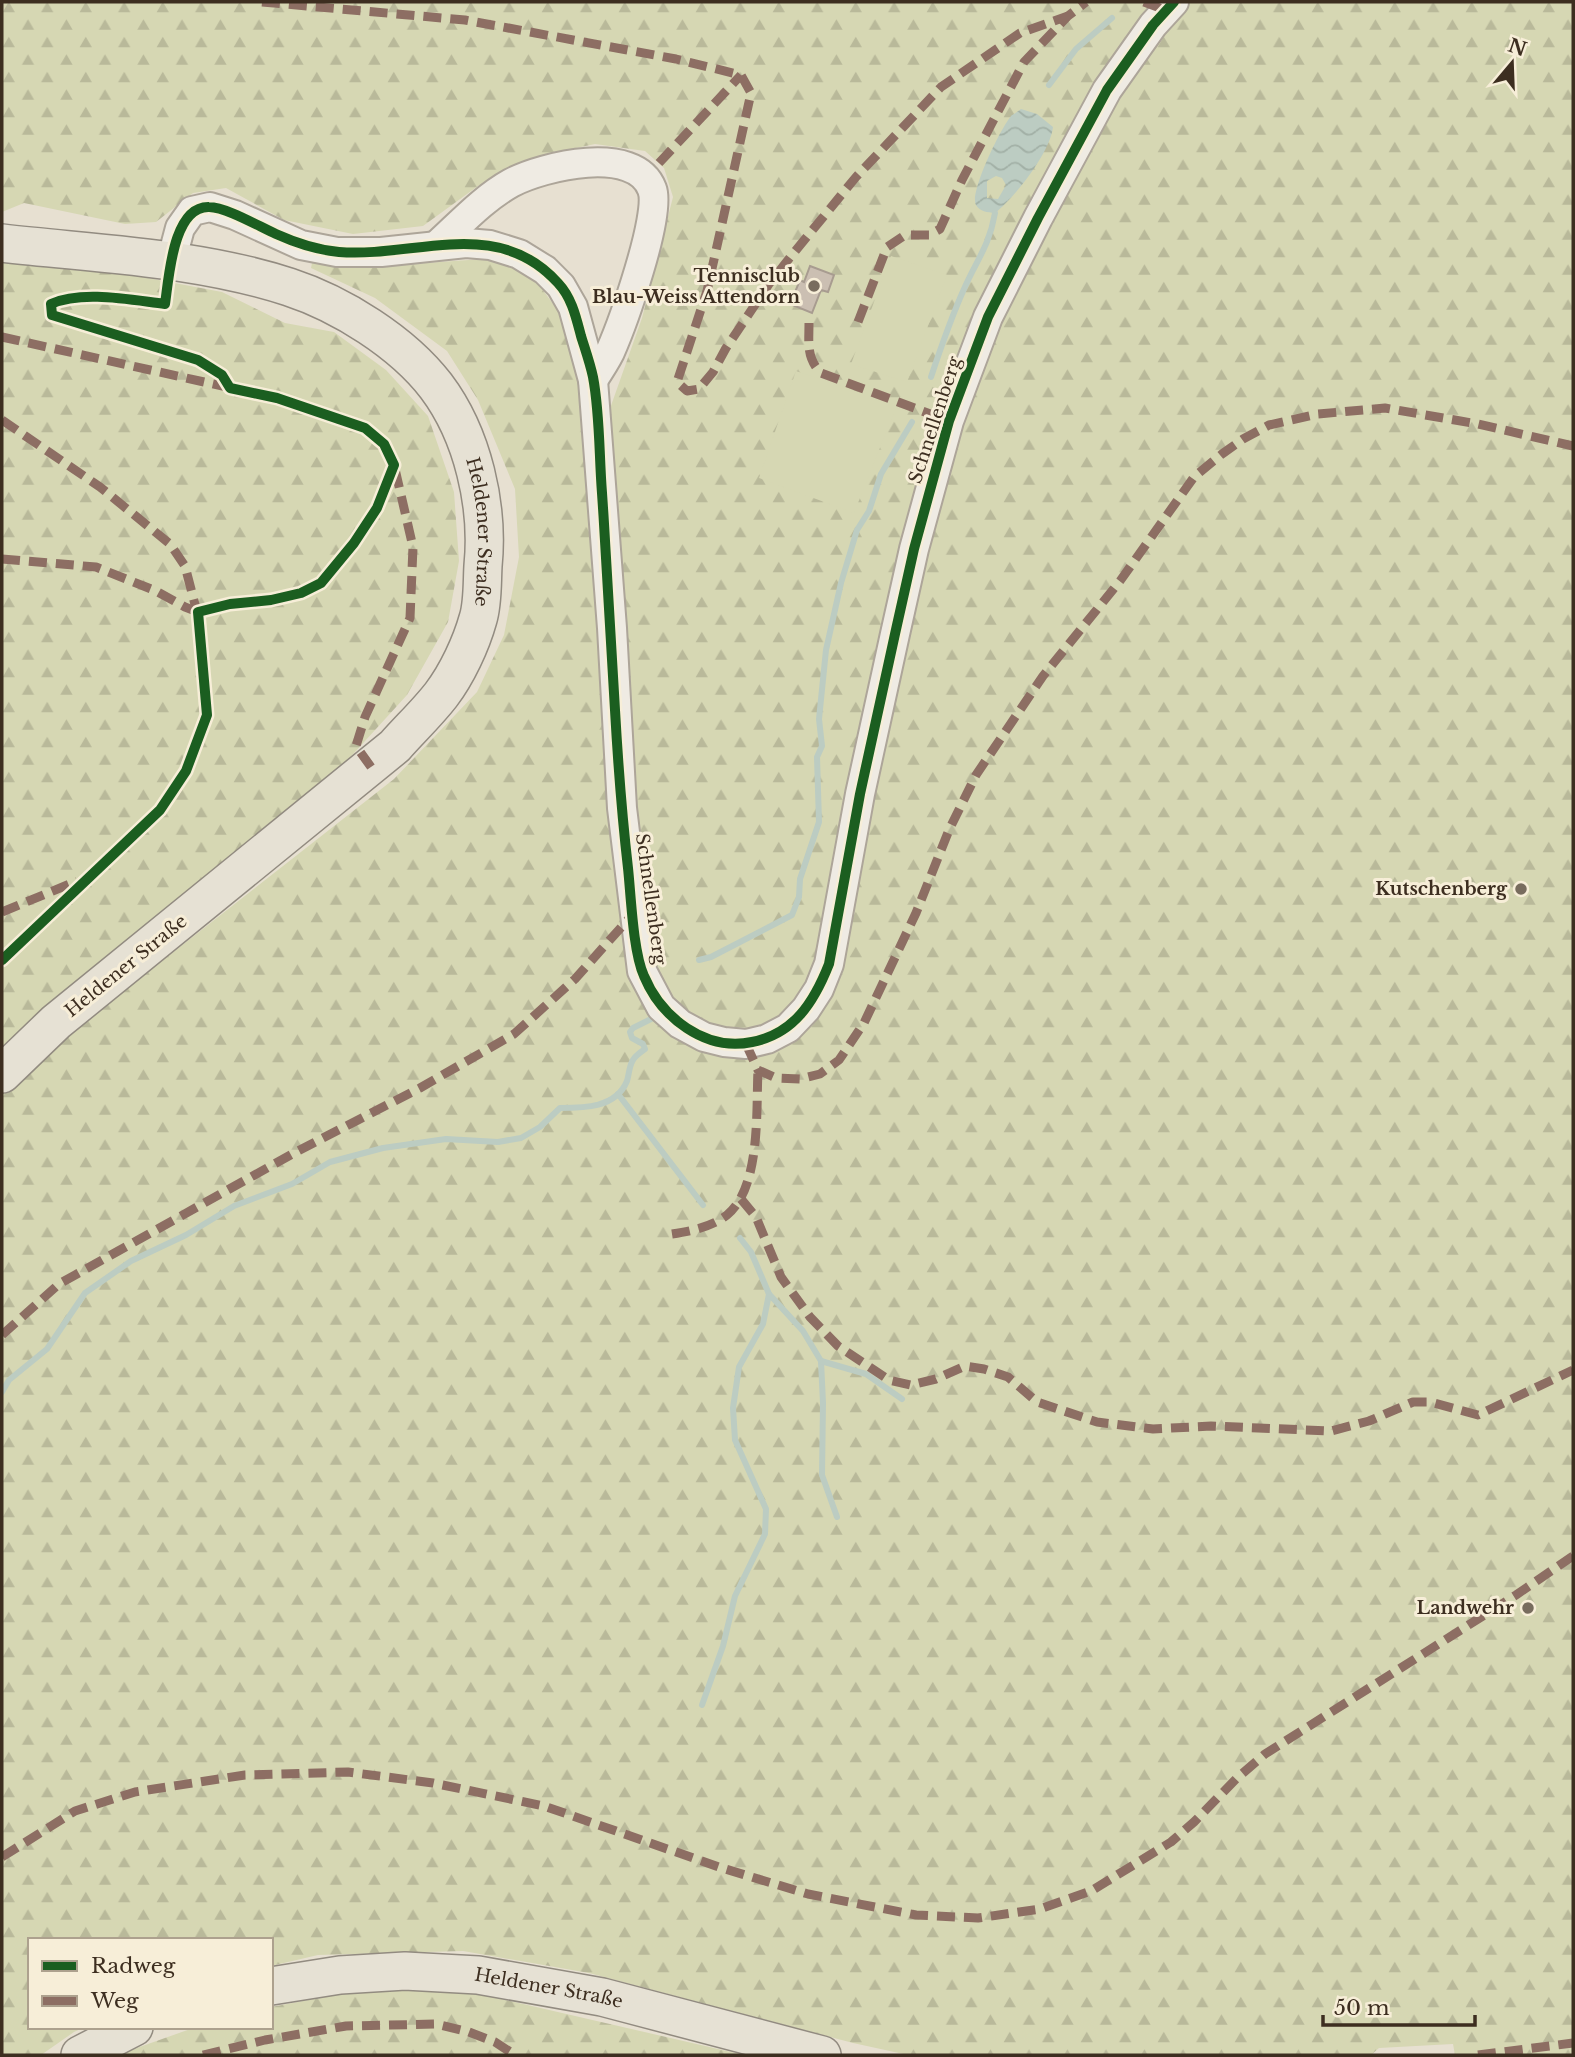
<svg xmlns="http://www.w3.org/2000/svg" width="1575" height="2057" viewBox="0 0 1575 2057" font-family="'Libre Baskerville',serif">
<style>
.forest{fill:url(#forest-firs)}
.green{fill:#d6d7b3}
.water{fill:url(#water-waves);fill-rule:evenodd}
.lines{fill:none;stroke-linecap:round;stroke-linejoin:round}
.stream{stroke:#bcccc2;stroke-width:6}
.building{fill:#cbbfb2;stroke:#a89c90;stroke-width:2}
.minor-casing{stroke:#ada599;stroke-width:32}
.major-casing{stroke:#928b80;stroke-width:40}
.minor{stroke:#efebe3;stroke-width:28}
.major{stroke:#e6e1d4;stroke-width:37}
.quiet{stroke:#8d6e63;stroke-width:9;stroke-dasharray:18 9;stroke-linecap:butt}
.cycleway-casing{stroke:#f7eed8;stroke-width:15}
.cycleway{stroke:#1b5e20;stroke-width:10}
.poi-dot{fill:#786c5e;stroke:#f7eed8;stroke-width:2.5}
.labels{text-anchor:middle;stroke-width:6;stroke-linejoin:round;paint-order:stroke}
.poi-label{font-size:18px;font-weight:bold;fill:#3d2e20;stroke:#f7eed8;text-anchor:end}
.street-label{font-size:18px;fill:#3d2e20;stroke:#f7eed8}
</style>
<defs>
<pattern id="forest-firs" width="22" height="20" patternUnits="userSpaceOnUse" patternTransform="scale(1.75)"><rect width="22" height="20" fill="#d6d7b3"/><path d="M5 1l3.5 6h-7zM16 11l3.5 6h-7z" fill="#b9b99a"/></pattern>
<pattern id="water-waves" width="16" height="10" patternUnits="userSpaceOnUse" patternTransform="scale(1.75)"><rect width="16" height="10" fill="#bcccc2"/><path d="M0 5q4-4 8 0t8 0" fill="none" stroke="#a2b0a6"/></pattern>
</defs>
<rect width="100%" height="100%" fill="#e7e0d1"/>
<!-- forest -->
<g class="forest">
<polygon points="2,2 1573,2 1573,2055 1455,2055 1453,2044 1379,2048 1371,2055 908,2055 853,2043 589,1973 463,1951 318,1955 271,1966 271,1940 30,1940 30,2027 85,2027 74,2032 41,2055 2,2055 2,1092 121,993 394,779 477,692 504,635 519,557 515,489 478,400 447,351 375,298 311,268 313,258 411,264 497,258 530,273 560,313 575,364 582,412 607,417 642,318 673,197 664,168 645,151 595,144 548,154 478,186 423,226 353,234 284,220 226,188 193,193 156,222 125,224 24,203 2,212"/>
<polygon points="2,260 116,272 222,292 285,323 334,332 386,370 428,416 454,492 459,561 448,622 407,695 313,798 31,1020 2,1048"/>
<polygon points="372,1988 480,1994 744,2055 117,2055 196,2027 271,2027 271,2007"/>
</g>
<!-- green -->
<g class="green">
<polygon points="891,256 947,275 907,382 851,364"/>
<polygon points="796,371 897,405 854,513 759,478"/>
</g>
<!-- water -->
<path class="water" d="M1021,109L1037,114L1053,127C1050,153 1015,197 995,213C987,212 980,212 976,205C969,193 1002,125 1012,115C1013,115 1021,109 1021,109ZM996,176L1002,178L1006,185L998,199L987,198V181Z"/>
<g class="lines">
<!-- stream -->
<g class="stream">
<polyline points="1049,85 1076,49 1112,18"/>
<path d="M931,377C941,347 951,318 964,289C977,259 989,247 995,213"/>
<polyline points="699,960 711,957 792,915 799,897 800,879 819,822 817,757 822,746 819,719 826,650 841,583 857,530 869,511 881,474 912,422"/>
<polyline points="618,1094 703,1205"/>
<polyline points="769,1294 803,1331 821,1361 823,1403 822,1475 837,1517"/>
<polyline points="821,1361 866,1374 902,1399"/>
<path d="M2,1392L9,1380L47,1349L85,1293L131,1261L186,1235L234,1206L292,1184L330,1162L383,1148L446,1139L498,1142L521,1138L540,1127L560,1108C584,1108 616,1108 627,1081C629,1075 629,1066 633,1060C635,1056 641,1052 645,1049L643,1044L632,1038L630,1032L633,1028L655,1017"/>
<polyline points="702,1705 723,1646 735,1596 765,1534 766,1509 735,1440 733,1408 739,1367 763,1324 769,1294 751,1252 740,1238"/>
</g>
</g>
<!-- building -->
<polygon class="building" points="810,266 834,275 828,292 821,290 812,313 790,304 800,280 804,282"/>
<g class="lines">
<!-- minor casing -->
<g class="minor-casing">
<g id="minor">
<path d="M438,244C461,223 484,198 511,183C543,166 635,144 652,189C662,214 622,325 610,352C605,362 599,371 593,380"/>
<polyline points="171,262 180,228 192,211 210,207 235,215 301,245 337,252 381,252 466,243 490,245 519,254 545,270 561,286 573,307 593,380 612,628 622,808 642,971 661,1007 680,1024 704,1037 724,1042 746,1044 767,1039 788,1028 806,1009 819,989 829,964 860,794 895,634 914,549 949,421 988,317 1038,218 1107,90 1153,25 1174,2"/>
</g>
</g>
<!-- major casing -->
<g class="major-casing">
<g id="major">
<path id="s1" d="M2,243C97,254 197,257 289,287C341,304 402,342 436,386C473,435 489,506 483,566C482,583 483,603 478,619C471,644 457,674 441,695C427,713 410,729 395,746L56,1022L2,1074"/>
<path id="s2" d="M271,1986L340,1975L405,1971L478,1975L602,1997L822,2055"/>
<polyline points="80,2055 134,2027"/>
</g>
</g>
<!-- minor -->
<use href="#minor" class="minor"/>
<!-- major -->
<use href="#major" class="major"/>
<!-- quiet -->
<g class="quiet">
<polyline points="262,2 465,20 676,59 741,75 751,93 707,291 677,382 687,391 699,389 713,372 726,348 769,284 792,255 856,177 941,87 1020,33 1068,16"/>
<polyline points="1144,2 1165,10"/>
<polyline points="659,163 741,75"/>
<polyline points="858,322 887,247 905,235 929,235 940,229 962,180 1024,62 1068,16 1086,2"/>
<path d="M809,323C809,343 806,358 821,373L949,421"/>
<polyline points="2,337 231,388"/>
<polyline points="2,420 100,487 170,544 185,566 198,616"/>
<polyline points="2,559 96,567 156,591 185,607 198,612 203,611"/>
<polyline points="371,767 356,746 365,717 410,618 413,547 395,469"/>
<polyline points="2,912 77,881"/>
<polyline points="746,1044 758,1070 776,1078 800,1079 820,1074 839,1060 864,1023 916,913 949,830 976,775 1043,676 1120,581 1194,477 1222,454 1243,439 1269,425 1318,414 1385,408 1478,424 1573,446"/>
<polyline points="741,1199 756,1217 781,1277 810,1317 838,1346 889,1380 911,1385 936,1379 965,1366 984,1369 1008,1377 1037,1402 1097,1422 1153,1429 1211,1426 1331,1431 1369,1421 1413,1402 1430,1402 1478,1415 1573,1370"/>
<path d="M672,1234C691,1231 712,1227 727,1215C761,1187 756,1111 758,1070"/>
<polyline points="2,1335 59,1284 294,1153 420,1088 514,1034 575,979 633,914"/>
<polyline points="2,1857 75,1811 135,1792 245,1775 348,1772 433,1783 544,1806 722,1868 808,1894 916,1915 978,1918 1040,1909 1091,1891 1171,1842 1194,1822 1236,1779 1265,1754 1516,1595 1573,1556"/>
<polyline points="203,2055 265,2040 346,2026 436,2024 469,2032 495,2042 515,2055"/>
<polyline points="1478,2055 1573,2043"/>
</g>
<!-- cycleway casing -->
<g class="cycleway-casing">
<path id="cycleway" d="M2,960L160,810L186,771L207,715L198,612L230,604L271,600L301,593L321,583L354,543L377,508L394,465L384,444L365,428L277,398L230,388L222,375L198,360L52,315L51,304C82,290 131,300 165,304C169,277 173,206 209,207C226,207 260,227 276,234C296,243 317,250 339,252C415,258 497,215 558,283C572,298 576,317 581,336C585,349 590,363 593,377C600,414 599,455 602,493C607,565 610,637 615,710C618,763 622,816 628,868C631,896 633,952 644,976C661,1017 705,1052 752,1042C794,1034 814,1002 829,964L860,794L895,634L914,549L949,421L988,317L1038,218L1107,90L1153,25L1174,2"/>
</g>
<!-- cycleway -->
<use href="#cycleway" class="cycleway"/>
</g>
<!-- markers -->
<g class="poi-dot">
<circle cx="814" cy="286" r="7"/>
<circle cx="1521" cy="889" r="7"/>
<circle cx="1528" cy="1608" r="7"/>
</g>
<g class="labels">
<!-- poi labels -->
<g class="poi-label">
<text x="800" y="282">Tennisclub<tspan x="800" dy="21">Blau-Weiss Attendorn</tspan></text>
<text x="1507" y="895">Kutschenberg</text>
<text x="1514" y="1614">Landwehr</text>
</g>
<!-- street labels -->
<g class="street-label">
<text transform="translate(935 420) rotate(-72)" y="6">Schnellenberg</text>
<text dy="6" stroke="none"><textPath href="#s1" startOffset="626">Heldener Straße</textPath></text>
<text transform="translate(651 899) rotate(82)" y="6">Schnellenberg</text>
<text transform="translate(126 966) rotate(-39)" y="6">Heldener Straße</text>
<text dy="6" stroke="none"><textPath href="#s2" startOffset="280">Heldener Straße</textPath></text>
</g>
</g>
<!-- border -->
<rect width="1575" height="2057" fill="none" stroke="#3d2e20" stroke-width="7"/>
<!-- legend -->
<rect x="28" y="1938" width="245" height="91" fill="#f7eed8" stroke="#ada18e" stroke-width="2"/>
<rect x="42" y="1961" width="35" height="10" fill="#1b5e20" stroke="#ada18e" stroke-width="2"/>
<text x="91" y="1973" font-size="21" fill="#3d2e20">Radweg</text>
<rect x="42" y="1996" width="35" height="10" fill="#8d6e63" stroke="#ada18e" stroke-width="2"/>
<text x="91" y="2008" font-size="21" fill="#3d2e20">Weg</text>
<!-- north arrow -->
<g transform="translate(1512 63) rotate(19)" stroke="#f7eed8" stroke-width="5" paint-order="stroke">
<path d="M0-5L12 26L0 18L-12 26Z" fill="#3d2e20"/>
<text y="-10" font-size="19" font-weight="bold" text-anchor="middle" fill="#3d2e20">N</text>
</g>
<!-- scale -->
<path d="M1323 2015v10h152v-10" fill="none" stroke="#3d2e20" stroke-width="3.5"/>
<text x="1334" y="2015" font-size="21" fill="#3d2e20" stroke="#f7eed8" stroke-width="5" paint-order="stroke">50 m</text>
</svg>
